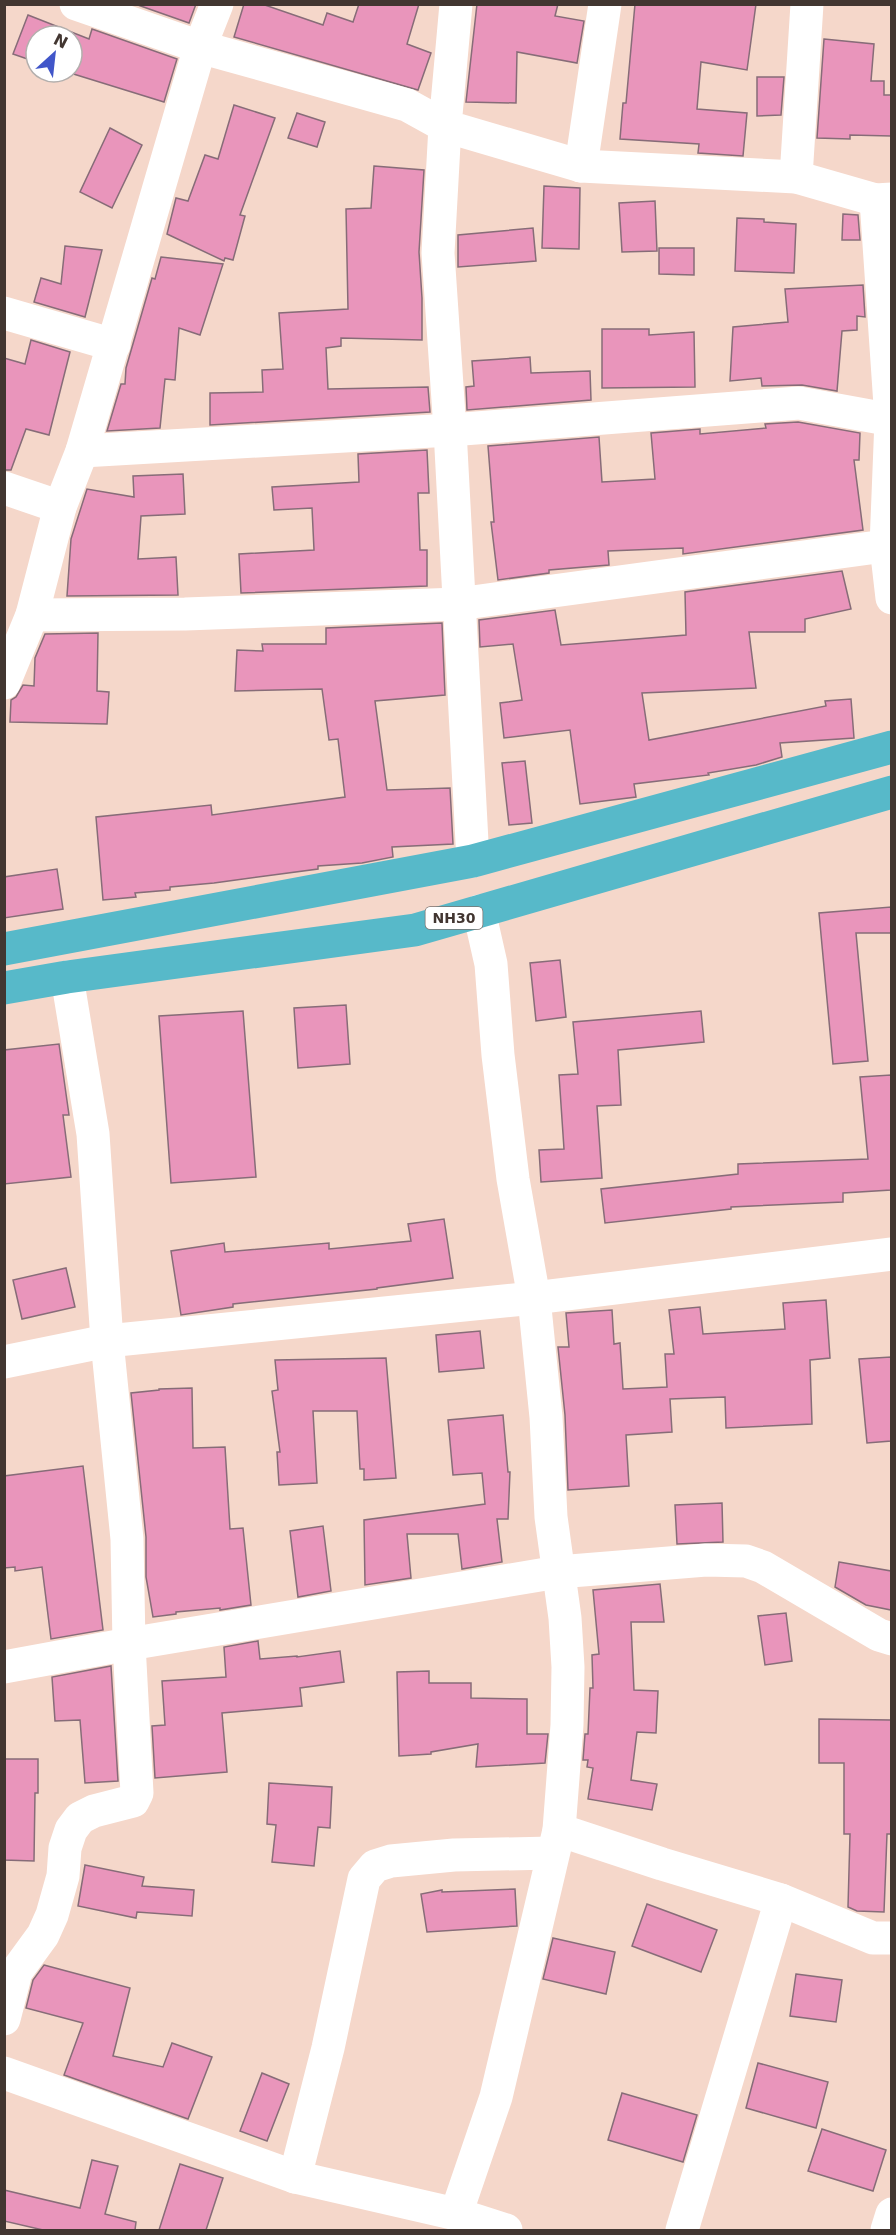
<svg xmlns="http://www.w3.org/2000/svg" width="896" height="2235" viewBox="0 0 896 2235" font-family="'DejaVu Sans',sans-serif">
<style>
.building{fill:#e995bb;stroke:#876c78;stroke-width:1.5}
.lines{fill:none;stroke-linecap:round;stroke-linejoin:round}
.minor{stroke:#fff;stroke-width:33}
.highway{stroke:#57b9c9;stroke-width:33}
.labels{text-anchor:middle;stroke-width:4.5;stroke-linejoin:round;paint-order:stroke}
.shield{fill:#fff;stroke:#7b726f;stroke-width:1.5}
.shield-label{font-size:14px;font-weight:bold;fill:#423631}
</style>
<rect width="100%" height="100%" fill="#f5d7ca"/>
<!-- building -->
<g class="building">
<polygon points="135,4 196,4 189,23"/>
<polygon points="244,4 262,4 323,25 327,13 353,22 359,4 419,4 407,44 431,53 418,90 234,37"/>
<polygon points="477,4 558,4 555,16 584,21 577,63 517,52 516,103 466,102"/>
<polygon points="635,4 756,4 747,70 701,62 697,109 747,113 743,156 698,153 699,144 620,139 623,103 626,103"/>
<polygon points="28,15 89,39 92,29 177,59 164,102 67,72 72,72 72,36 36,36 36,62 13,54"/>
<polygon points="824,39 874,44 871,81 884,81 884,95 891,95 891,136 850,135 850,139 817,138"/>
<polygon points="757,77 784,77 781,115 757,116"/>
<polygon points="234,105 275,118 240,215 245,216 233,260 225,258 224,261 167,234 176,198 188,201 205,155 218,159"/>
<polygon points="297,113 325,122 317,147 288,138"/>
<polygon points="110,128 142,145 112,208 80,192"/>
<polygon points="374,166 424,170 419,252 422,298 422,340 341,338 341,346 326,348 328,389 428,387 430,412 210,425 210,393 263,392 262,370 283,369 279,313 348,309 346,209 371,208"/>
<polygon points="544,186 580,188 579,249 542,248"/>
<polygon points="655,201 657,251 622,252 619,203"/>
<polygon points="843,214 858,215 860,240 842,240"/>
<polygon points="737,218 764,219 764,222 796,224 794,273 735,271"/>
<polygon points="533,228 536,261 458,267 458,235"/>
<polygon points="65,246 102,250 85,317 34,302 41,278 61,284"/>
<polygon points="659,248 694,248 694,275 659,274"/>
<polygon points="161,257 223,264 200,335 179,328 175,380 165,379 160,428 107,431 121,384 125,384 126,368 152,278 155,279"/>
<polygon points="863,285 865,317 857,316 857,330 842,331 837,391 802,385 762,386 761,378 730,381 733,327 788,322 785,289"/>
<polygon points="602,329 649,329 649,335 694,332 695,387 602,388"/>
<polygon points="31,340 70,352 49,435 26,429 11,470 4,470 4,358 25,364"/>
<polygon points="530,357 531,373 590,371 591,400 467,410 466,387 474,386 472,361"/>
<polygon points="798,422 860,433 859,460 854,460 863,530 683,554 683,548 608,551 609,565 549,570 549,573 498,580 491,522 494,522 488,446 599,437 602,482 655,479 651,433 700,429 700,434 766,428 765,424"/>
<polygon points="427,450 429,493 418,493 420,550 427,550 427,586 241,593 239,554 314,550 312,508 274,510 272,487 359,482 358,454"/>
<polygon points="183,474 185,514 141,516 138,559 176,557 178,595 67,596 71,539 87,489 134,497 133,476"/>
<polygon points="842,571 851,609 805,619 805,632 749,632 756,688 642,693 649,740 826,706 825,701 851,699 854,738 780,743 782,757 756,765 708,773 709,775 634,784 636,797 580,804 570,730 504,738 500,703 522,700 513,644 480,647 479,620 555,610 561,645 686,635 685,592"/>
<polygon points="442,623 445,695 375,701 387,790 450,788 453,844 392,847 393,857 362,863 318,866 318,869 214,883 170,887 170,890 135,893 136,897 103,900 96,817 211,805 212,815 345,797 338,739 329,740 322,689 235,691 237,650 263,651 262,644 326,644 326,628"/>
<polygon points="98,633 97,691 109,692 107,724 10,722 11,700 16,697 23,685 34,686 35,658 45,634"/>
<polygon points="525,761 532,823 509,825 502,763"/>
<polygon points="57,869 63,909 4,918 4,877"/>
<polygon points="891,907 891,933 856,933 868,1061 833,1064 819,913"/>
<polygon points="560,960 566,1017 536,1021 530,963"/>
<polygon points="346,1005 350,1064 298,1068 294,1008"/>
<polygon points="243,1011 256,1177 171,1183 159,1016"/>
<polygon points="701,1011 704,1042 618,1050 621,1105 597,1106 602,1178 541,1182 539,1150 564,1149 559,1075 578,1074 573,1022"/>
<polygon points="59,1044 69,1115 63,1115 71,1177 4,1184 4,1050"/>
<polygon points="891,1075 891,1190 843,1193 843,1202 731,1207 731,1209 605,1223 601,1189 738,1174 738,1164 868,1159 860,1077"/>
<polygon points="444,1219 453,1278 377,1288 377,1289 233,1304 233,1307 181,1315 171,1251 224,1243 225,1252 329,1243 329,1249 411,1241 408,1224"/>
<polygon points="66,1268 75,1307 22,1319 13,1280"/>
<polygon points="826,1300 830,1358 810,1360 812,1424 726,1428 725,1397 670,1399 672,1432 626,1435 629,1486 568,1490 565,1415 558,1347 569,1347 566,1313 612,1310 614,1344 620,1343 623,1389 667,1387 665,1354 674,1354 669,1310 700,1307 703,1334 785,1329 783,1303"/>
<polygon points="480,1331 484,1368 439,1372 436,1335"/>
<polygon points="891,1357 891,1441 867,1443 859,1359"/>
<polygon points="386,1358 396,1478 364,1480 364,1469 360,1469 357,1411 313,1411 317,1483 279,1485 277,1452 280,1452 272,1391 278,1390 275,1360"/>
<polygon points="192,1388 193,1448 225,1447 230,1529 243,1528 251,1605 220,1610 220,1608 176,1612 176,1614 153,1617 146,1577 146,1537 131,1393 159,1390 159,1389"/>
<polygon points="503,1415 508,1472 510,1472 508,1519 497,1519 502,1562 462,1569 458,1534 407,1534 411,1578 365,1585 364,1520 485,1504 482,1473 453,1475 448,1420"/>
<polygon points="83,1466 103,1630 51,1639 42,1567 15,1571 15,1567 4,1568 4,1476"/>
<polygon points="722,1503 723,1542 677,1544 675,1505"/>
<polygon points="323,1526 331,1591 298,1597 290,1531"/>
<polygon points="839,1562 891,1571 891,1610 866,1605 835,1587"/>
<polygon points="660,1584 664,1622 631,1622 634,1690 658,1691 656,1733 637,1732 631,1780 657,1784 652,1810 588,1799 593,1768 587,1767 588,1760 583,1760 585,1734 588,1734 590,1688 593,1688 592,1655 599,1654 593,1590"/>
<polygon points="786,1613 792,1661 765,1665 758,1616"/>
<polygon points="258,1641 260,1659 297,1656 297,1657 340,1651 344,1682 300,1688 302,1706 222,1713 227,1772 155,1778 152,1726 165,1725 162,1681 226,1677 224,1647"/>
<polygon points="111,1666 118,1781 85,1783 80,1720 55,1721 52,1677"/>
<polygon points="429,1671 429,1683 471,1683 471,1698 527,1699 527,1734 548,1734 545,1763 476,1767 478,1744 431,1752 431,1754 399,1756 397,1672"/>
<polygon points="819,1719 891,1720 891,1834 887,1834 884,1912 857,1911 848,1907 850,1834 844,1834 844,1763 819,1763"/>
<polygon points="4,1759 38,1759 38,1793 35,1793 34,1861 4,1860"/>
<polygon points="269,1783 332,1787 330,1828 318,1827 314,1866 272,1862 276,1825 267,1824"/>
<polygon points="85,1865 144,1877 142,1886 194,1890 192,1916 137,1912 136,1918 78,1906"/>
<polygon points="515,1889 517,1926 427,1932 421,1894 442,1890 442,1892"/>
<polygon points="647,1904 717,1930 701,1972 632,1946"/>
<polygon points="553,1938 615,1952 606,1994 543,1979"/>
<polygon points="44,1965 130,1988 113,2056 163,2067 172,2043 212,2057 188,2119 64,2075 83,2023 26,2008 33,1980"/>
<polygon points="796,1974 842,1980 836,2022 790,2016"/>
<polygon points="758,2063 828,2082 816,2128 746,2108"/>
<polygon points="262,2073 289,2084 267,2141 240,2131"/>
<polygon points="622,2093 697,2115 683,2162 608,2140"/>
<polygon points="822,2129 886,2150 873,2191 808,2171"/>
<polygon points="92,2160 118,2166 105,2214 136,2222 135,2230 43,2230 4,2221 4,2190 80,2208"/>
<polygon points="180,2164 223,2178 206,2230 159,2230"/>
</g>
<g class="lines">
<!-- minor -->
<g class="minor">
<polyline points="76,4 200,47 407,105 445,126 438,253 450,430 473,861"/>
<polyline points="456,4 445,126 581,166 796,177 876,200 892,199"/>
<polyline points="581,166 605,4"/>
<polyline points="796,177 807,4"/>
<polyline points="876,200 891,420 886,546 892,598"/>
<polyline points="4,313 114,345"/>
<polyline points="82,451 450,430 799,403 892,420"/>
<polyline points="4,488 60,507"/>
<polyline points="32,615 185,614 458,604 892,545"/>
<polyline points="4,683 32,615 60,507 82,451 200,47 217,4"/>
<polyline points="4,1362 107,1341 534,1298 892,1254"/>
<polyline points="4,1667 129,1644 558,1572 706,1560 746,1561 763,1567 879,1635 892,1639"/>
<polyline points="559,1830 662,1864 781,1900 873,1938 892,1938"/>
<polyline points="4,2019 16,1972 43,1935 52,1915 63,1876 65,1848 71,1830 80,1818 94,1811 133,1801 137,1793 129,1644 127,1539 107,1341 93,1134 67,977"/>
<polyline points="4,2073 295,2177 456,2214 506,2230"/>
<polyline points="295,2177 328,2048 364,1879 375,1866 391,1861 454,1855 552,1853"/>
<polyline points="456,2214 496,2097 559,1830 567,1725 568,1667 565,1618 551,1517 546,1417 534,1298 513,1179 498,1055 491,964 479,911"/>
<polyline points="682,2230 781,1900"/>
<polyline points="887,2230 892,2214"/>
</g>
<!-- highway -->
<g class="highway">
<polyline points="4,949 473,861 892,747"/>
<polyline points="4,988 67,977 415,930 892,792"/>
</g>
</g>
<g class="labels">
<!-- shield labels -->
<rect class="shield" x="425.5" y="907" width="57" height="22" rx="4.5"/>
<g class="shield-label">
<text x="454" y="923">NH30</text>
</g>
</g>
<!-- border -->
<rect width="896" height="2235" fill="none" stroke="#423631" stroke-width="12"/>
<!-- north arrow -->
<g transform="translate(54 54) rotate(27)"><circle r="28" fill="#ffffff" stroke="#b3afad" stroke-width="1.5"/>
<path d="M0-4.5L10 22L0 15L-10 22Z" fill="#4156c9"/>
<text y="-9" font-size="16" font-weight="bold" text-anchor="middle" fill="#423631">N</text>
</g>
</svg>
